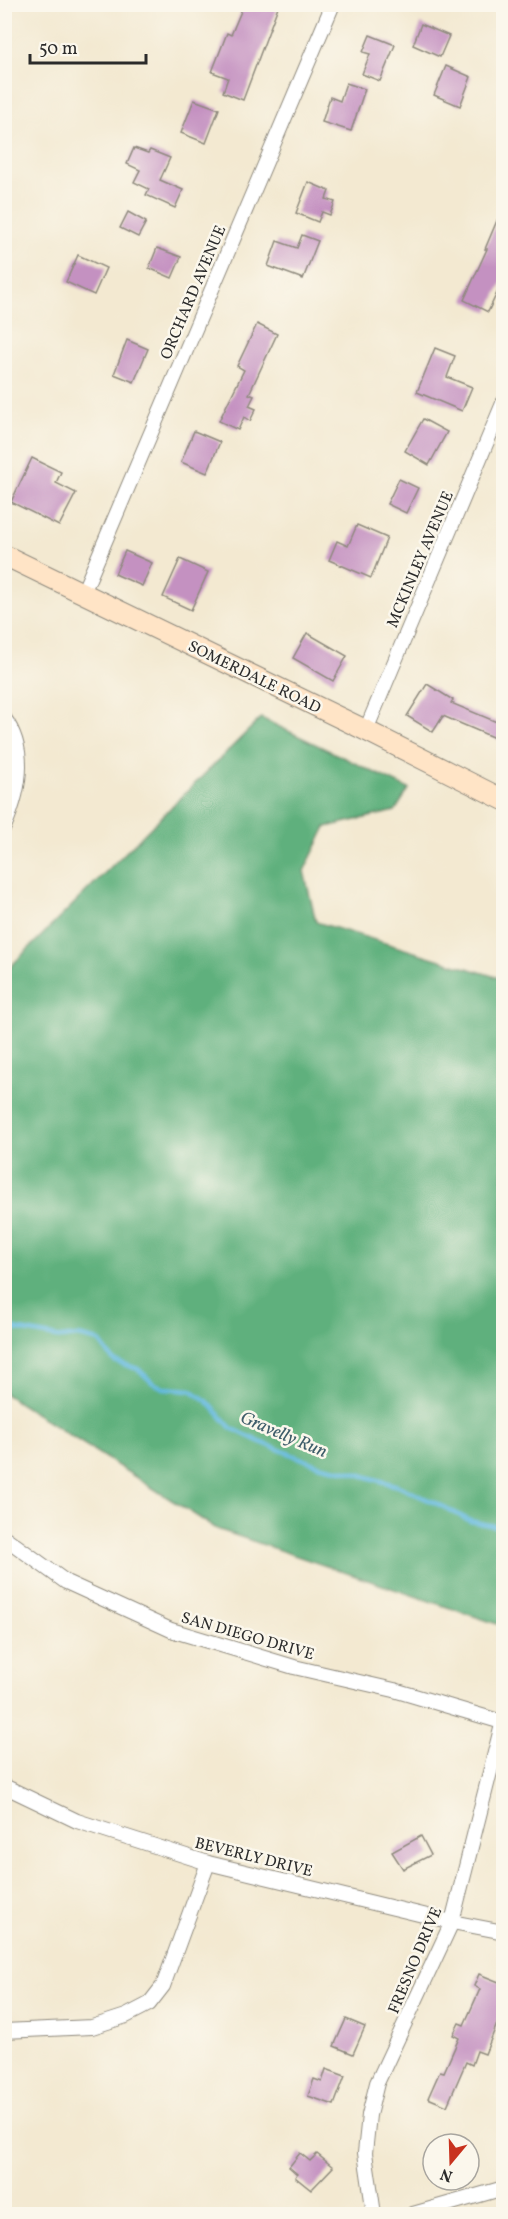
<svg xmlns="http://www.w3.org/2000/svg" width="508" height="2219" viewBox="0 0 508 2219" font-family="Vollkorn,serif">
<style>
.forest{fill:#5fb07d;stroke:#456e54;stroke-width:1.5}
.lines{fill:none;stroke-linecap:round;stroke-linejoin:round}
.stream{stroke:#62b9df;stroke-width:4.5}
.building{fill:#c491c1}
.street-casing{stroke:#8f8a7e;stroke-width:16}
.secondary-casing{stroke:#8f8a7e;stroke-width:22}
.street{stroke:#fff;stroke-width:14}
.secondary{stroke:#ffe4c6;stroke-width:20}
.labels{text-anchor:middle;stroke-width:5;stroke-linejoin:round;paint-order:stroke}
.street-label{font-size:16px;fill:#2b2b2b;stroke:#fbf7ec}
.water-label{font-size:18px;font-style:italic;fill:#3e5d6a;stroke:#fbf7ec}
</style>
<rect width="100%" height="100%" fill="#fbf7ec"/>
<filter id="ink" filterUnits="userSpaceOnUse"><feTurbulence type="fractalNoise" baseFrequency=".0167" numOctaves="2"/><feDisplacementMap in="SourceGraphic" scale="12" xChannelSelector="R" yChannelSelector="G"/><feConvolveMatrix kernelMatrix="1 2 1 2 8 2 1 2 1" color-interpolation-filters="sRGB"/></filter>
<filter id="wash" filterUnits="userSpaceOnUse"><feTurbulence type="fractalNoise" baseFrequency=".008" numOctaves="4" result="noise"/><feDisplacementMap in="SourceGraphic" scale="24" xChannelSelector="R" yChannelSelector="G"/><feGaussianBlur stdDeviation="1.35" result="paint"/><feColorMatrix in="noise" values="0 0 0 0 0 0 0 0 0 0 0 0 0 0 0 0 0 1.4 0 .05"/><feComposite in="paint" operator="in"/></filter>
<g filter="url(#wash)">
<rect width="100%" height="100%" fill="#f3e9d1"/>
<!-- forest -->
<polygon class="forest" points="261,718 409,789 395,811 326,827 304,871 316,922 503,979 503,1626 217,1529 5,1394 5,972"/>
<g class="lines">
<!-- stream -->
<polyline class="stream" points="4,1327 62,1338 78,1336 99,1341 114,1361 138,1369 153,1383 164,1388 191,1390 207,1401 231,1428 260,1442 318,1465 351,1472 398,1486 444,1507 470,1521 504,1528"/>
</g>
<g id="blocks">
<!-- building -->
<g class="building">
<polygon points="244,4 279,4 243,100 223,92 228,78 212,72 227,33 231,35"/>
<polygon points="421,24 449,36 440,57 413,45"/>
<polygon points="370,35 395,45 380,81 362,74 370,54 363,52"/>
<polygon points="446,66 471,77 460,106 434,95"/>
<polygon points="346,83 365,89 351,131 322,122 330,97 340,101"/>
<polygon points="194,100 219,109 206,143 181,133"/>
<polygon points="134,148 148,153 150,150 170,158 160,180 183,190 175,208 146,195 149,189 134,182 140,170 127,164"/>
<polygon points="308,182 329,191 326,199 335,202 330,215 322,212 318,222 296,213"/>
<polygon points="504,204 504,278 488,312 464,300 487,249 485,249"/>
<polygon points="128,212 146,222 138,237 120,228"/>
<polygon points="302,235 318,241 303,279 268,266 277,241 297,248"/>
<polygon points="157,248 181,257 172,278 149,268"/>
<polygon points="78,255 106,268 94,295 66,282"/>
<polygon points="257,324 277,334 249,394 254,396 249,406 256,409 250,421 244,417 238,430 219,421 244,370 237,366"/>
<polygon points="127,340 148,349 134,382 114,374"/>
<polygon points="435,348 455,356 447,377 472,387 462,411 417,392"/>
<polygon points="423,419 447,432 429,465 405,451"/>
<polygon points="194,431 220,442 207,473 181,462"/>
<polygon points="32,458 61,472 56,483 76,493 59,526 11,502"/>
<polygon points="399,479 418,488 406,513 387,504"/>
<polygon points="357,525 387,538 371,578 329,560 337,541 348,546"/>
<polygon points="125,551 152,563 142,586 115,574"/>
<polygon points="180,559 208,572 191,610 163,597"/>
<polygon points="307,633 347,656 333,681 293,658"/>
<polygon points="427,684 453,700 451,703 504,725 504,742 443,716 433,732 407,716"/>
<polygon points="421,1836 431,1855 403,1869 392,1852"/>
<polygon points="479,1974 504,1984 504,2021 499,2019 485,2054 477,2051 472,2065 466,2062 447,2106 428,2098 440,2071 444,2072 459,2038 453,2035 459,2023 464,2025 480,1989 474,1986"/>
<polygon points="346,2019 365,2027 353,2054 334,2046"/>
<polygon points="326,2069 345,2076 334,2105 308,2096 314,2079 322,2082"/>
<polygon points="300,2153 310,2161 317,2154 333,2167 311,2190 295,2177 297,2174 289,2167"/>
</g>
</g>
</g>
<g filter="url(#ink)">
<use href="#blocks" fill-opacity="0" stroke="#8f8a7e" stroke-width="1.5"/>
<g class="lines">
<!-- street casing -->
<g class="street-casing">
<g id="street">
<polyline points="83,593 333,4"/>
<path d="M4,718C28,751 19,793 4,827"/>
<polyline points="366,730 504,401"/>
<polyline points="4,1537 66,1582 171,1630 294,1667 394,1690 502,1722"/>
<polyline points="4,1786 77,1821 208,1863 452,1922 504,1932"/>
<polyline points="4,2031 92,2027 126,2016 149,2004 163,1986 208,1863"/>
<polyline points="374,2214 365,2153 369,2115 377,2083 452,1922 504,1717"/>
<polyline points="413,2214 504,2188"/>
</g>
</g>
<!-- secondary casing -->
<g class="secondary-casing">
<polyline id="secondary" points="4,555 361,728 504,800"/>
</g>
<!-- street -->
<use href="#street" class="street"/>
<!-- secondary -->
<use href="#secondary" class="secondary"/>
</g>
</g>
<g class="labels">
<!-- street labels -->
<g class="street-label">
<text transform="translate(192 292) rotate(-67)" y="6">ORCHARD AVENUE</text>
<text transform="translate(419 559) rotate(-67)" y="6">MCKINLEY AVENUE</text>
<text transform="translate(255 676) rotate(26)" y="6">SOMERDALE ROAD</text>
<text transform="translate(248 1635) rotate(16)" y="6">SAN DIEGO DRIVE</text>
<text transform="translate(254 1856) rotate(14)" y="6">BEVERLY DRIVE</text>
<text transform="translate(414 1960) rotate(-67)" y="6">FRESNO DRIVE</text>
</g>
<!-- water labels -->
<g class="water-label">
<text transform="translate(284 1434) rotate(23)" y="6">Gravelly Run</text>
</g>
</g>
<!-- margin -->
<rect width="508" height="2219" fill="none" stroke="#fbf7ec" stroke-width="24"/>
<!-- north arrow -->
<g transform="translate(451 2162) rotate(199)"><circle r="28" fill="#fbf7ec" stroke="#a8a59f" stroke-width="1.5"/>
<path d="M0-4.5L10 22L0 15L-10 22Z" fill="#c8321e"/>
<text y="-9" font-size="16" font-weight="bold" text-anchor="middle" fill="#2b2b2b">N</text>
</g>
<!-- scale -->
<path d="M30 54v9h116v-9" fill="none" stroke="#2b2b2b" stroke-width="3"/>
<text x="39" y="54" font-size="18" fill="#2b2b2b" stroke="#fbf7ec" stroke-width="4.5" paint-order="stroke">50 m</text>
</svg>
